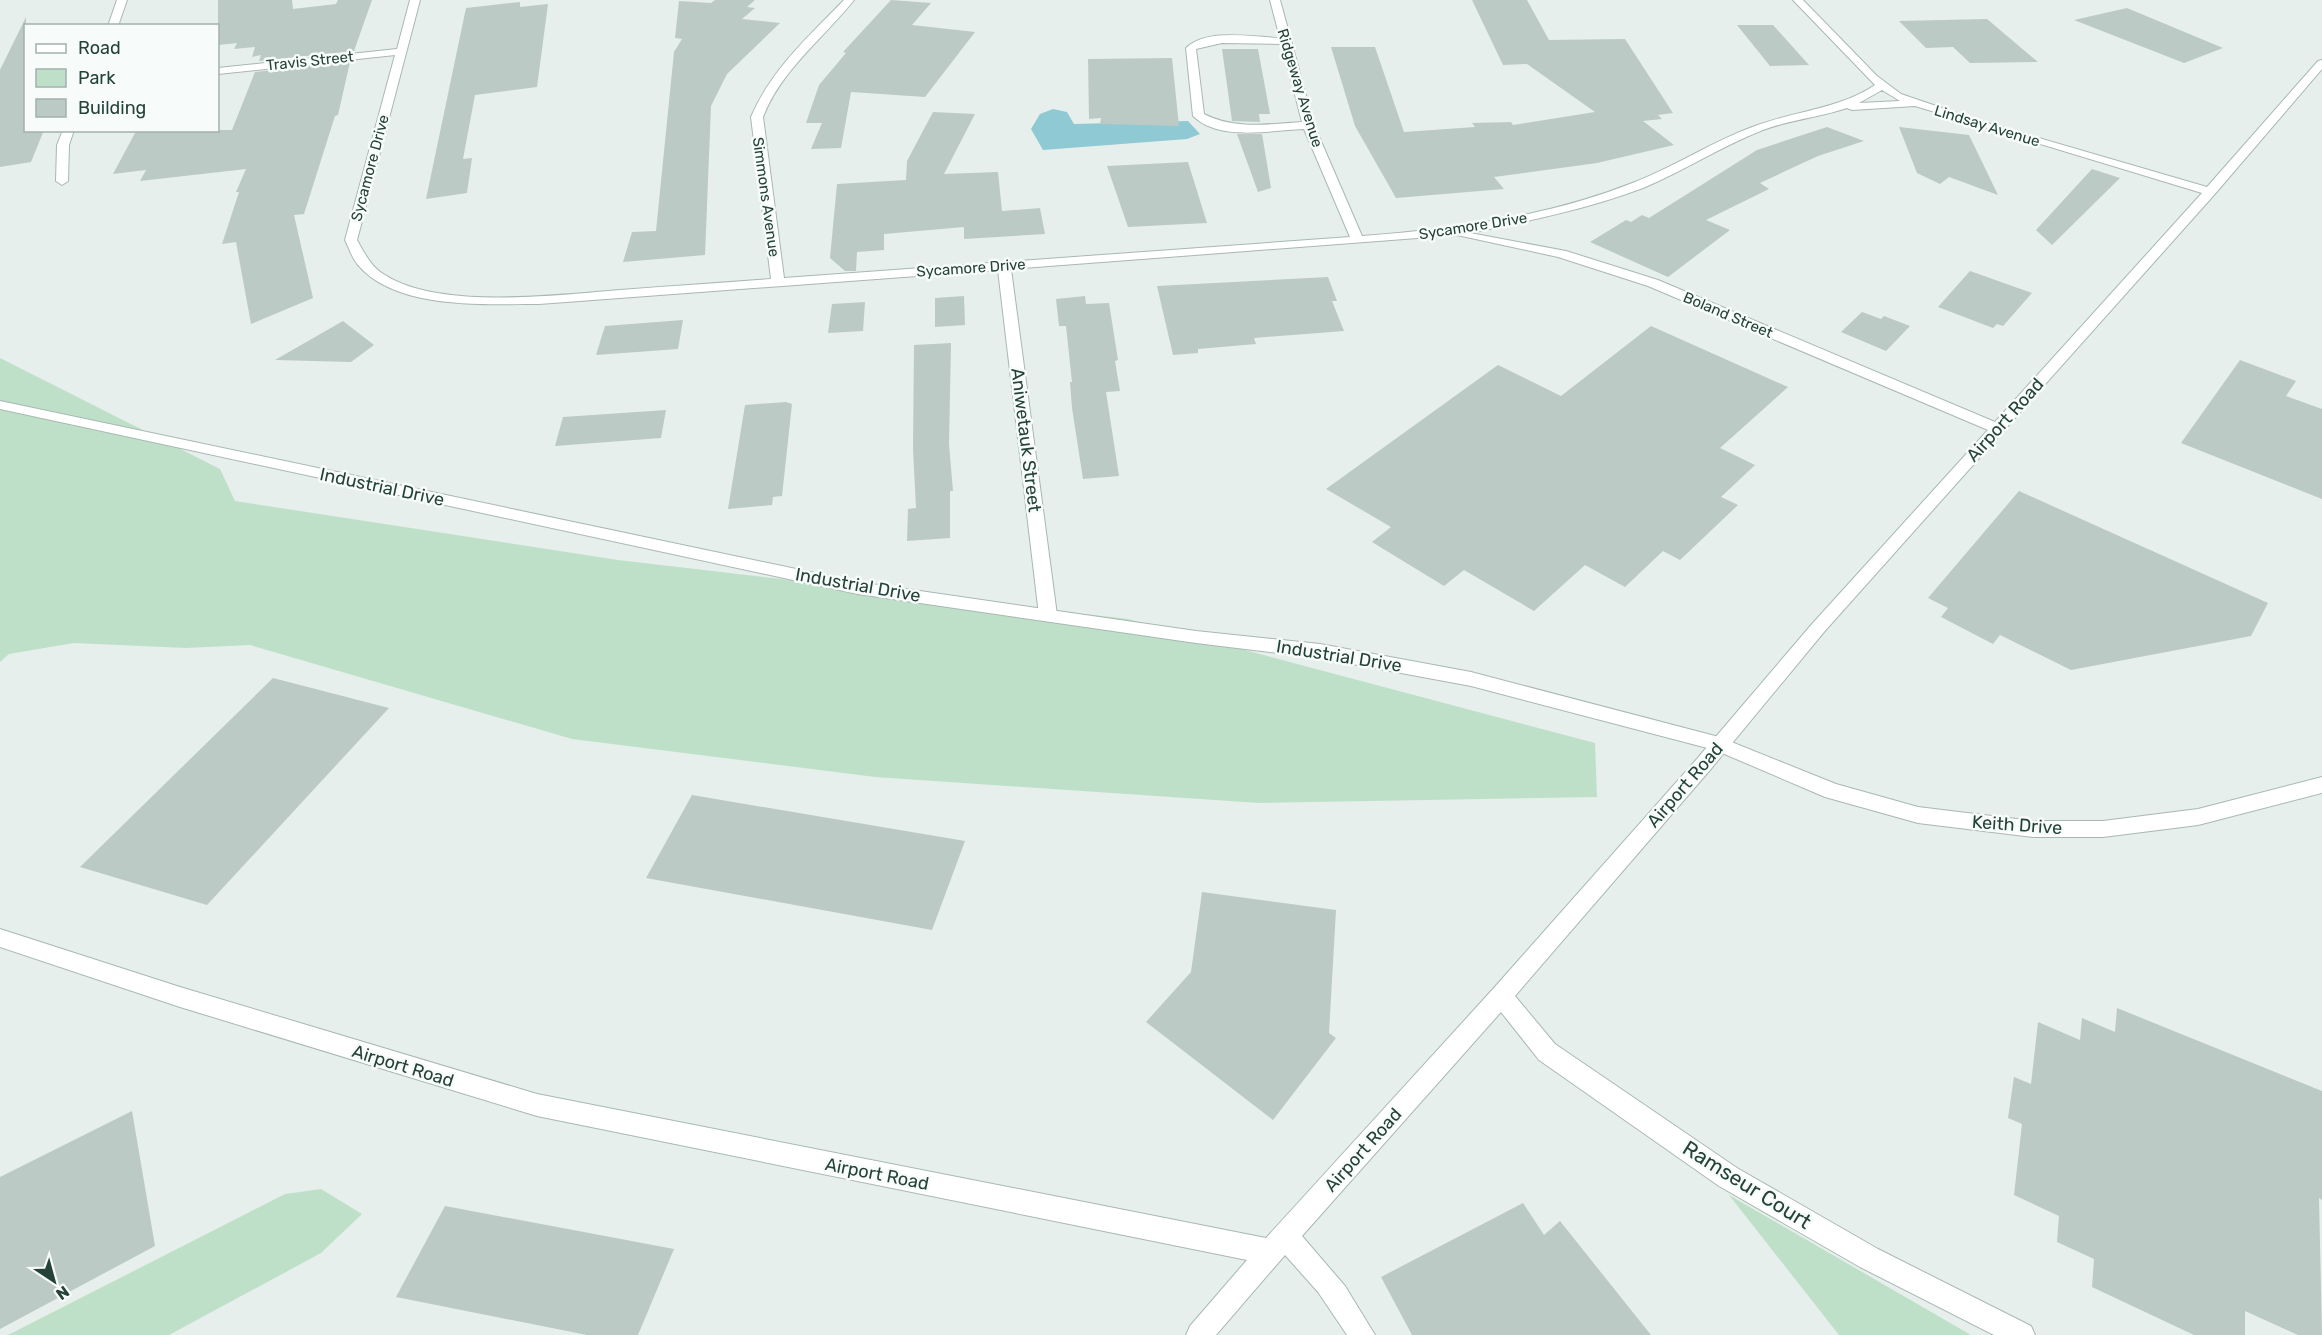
<svg xmlns="http://www.w3.org/2000/svg" width="2322" height="1335" viewBox="0 0 2322 1335" font-family="Rubik,sans-serif">
<style>
.green{fill:#bfe0c8}
.water{fill:#8ec9d4}
.building{fill:#bbcac4}
.lines{fill:none;stroke-linecap:round;stroke-linejoin:round}
.minor-casing{stroke:#a8b8b2;stroke-width:2}
.tertiary-casing{stroke:#a8b8b2;stroke-width:2}
.minor{fill:#fff;fill-rule:evenodd}
.tertiary{fill:#fff;fill-rule:evenodd}
.labels{text-anchor:middle;stroke-width:5;stroke-linejoin:round;paint-order:stroke}
.far-street-label{font-size:15px;fill:#24423a;stroke:#f7fbf9}
.street-label{font-size:18px;fill:#24423a;stroke:#f7fbf9}
.near-street-label{font-size:21px;fill:#24423a;stroke:#f7fbf9}
</style>
<rect width="100%" height="100%" fill="#e6efeb"/>
<!-- green -->
<g class="green">
<polygon points="0,358 220,469 235,501 618,560 1128,619 1595,743 1597,797 1259,803 875,777 572,739 250,645 186,648 74,643 9,654 0,662"/>
<polygon points="321,1189 362,1214 321,1253 169,1335 8,1335 285,1194"/>
<polygon points="1729,1195 1971,1335 1839,1335"/>
</g>
<!-- water -->
<polygon class="water" points="1053,109 1067,112 1074,124 1188,121 1200,134 1187,139 1043,150 1031,129 1040,114"/>
<!-- building -->
<g class="building">
<polygon points="218,0 292,0 293,9 336,4 338,0 372,0 354,51 259,61 261,55 252,57 255,47 234,49 237,43 218,45"/>
<polygon points="715,0 755,0 747,7 755,8 742,19 780,23 727,74 711,106 705,255 623,262 632,232 656,231 674,52 682,39 675,38 679,1 711,3"/>
<polygon points="891,0 931,3 912,25 975,32 925,97 851,92 841,148 811,149 822,123 806,123 819,85 846,53 843,52"/>
<polygon points="1472,0 1527,0 1549,40 1625,39 1673,113 1658,115 1662,119 1643,121 1674,145 1597,163 1494,177 1504,189 1396,198 1355,126 1331,47 1375,47 1404,132 1475,127 1472,123 1511,122 1513,125 1595,112 1527,64 1503,65"/>
<polygon points="520,2 520,7 548,4 537,87 475,95 463,159 472,158 467,193 426,199 466,8"/>
<polygon points="2127,8 2223,48 2184,63 2074,20"/>
<polygon points="26,17 26,130 44,130 31,162 0,167 0,70"/>
<polygon points="1987,19 2038,62 1970,63 1953,47 1926,48 1899,21"/>
<polygon points="1737,25 1773,25 1809,65 1770,66"/>
<polygon points="1222,49 1258,49 1270,114 1259,114 1260,122 1232,121"/>
<polygon points="1172,58 1179,126 1100,124 1101,118 1089,119 1088,59"/>
<polygon points="350,62 338,115 335,116 304,214 294,215 313,298 251,324 236,242 222,244 239,192 236,192 246,169 140,181 146,170 113,174 135,133 143,130 232,130 255,72"/>
<polygon points="933,112 975,114 944,174 998,172 1002,211 1040,208 1045,234 964,239 964,227 884,234 884,250 857,252 856,271 845,271 830,258 837,184 906,180 907,161"/>
<polygon points="1827,127 1864,141 1818,156 1760,183 1769,189 1706,220 1730,230 1668,277 1590,242 1626,220 1631,222 1642,215 1649,218 1757,150"/>
<polygon points="1899,127 1969,135 1998,195 1949,177 1940,184 1917,173"/>
<polygon points="1237,134 1262,134 1271,188 1258,192"/>
<polygon points="1188,162 1207,223 1128,227 1107,166"/>
<polygon points="2092,169 2120,178 2052,245 2036,230"/>
<polygon points="1970,271 2032,293 2003,326 1997,324 1993,328 1938,307"/>
<polygon points="1328,277 1337,301 1332,301 1344,331 1254,338 1256,344 1198,349 1198,353 1173,355 1157,286"/>
<polygon points="964,296 965,325 935,327 935,298"/>
<polygon points="1085,296 1086,304 1109,303 1118,360 1115,361 1120,391 1106,392 1119,476 1083,479 1072,408 1070,382 1072,382 1066,326 1059,326 1056,299"/>
<polygon points="865,302 863,331 828,333 832,304"/>
<polygon points="1862,312 1881,319 1884,316 1910,326 1886,351 1841,332"/>
<polygon points="683,320 678,349 596,355 605,326"/>
<polygon points="343,321 374,345 351,362 275,360"/>
<polygon points="1651,326 1788,387 1720,448 1755,465 1721,497 1738,505 1680,560 1663,551 1625,587 1585,565 1534,611 1464,570 1444,586 1372,542 1391,527 1326,489 1498,365 1561,396"/>
<polygon points="951,343 949,444 953,491 950,491 950,538 907,541 908,509 916,508 913,449 914,345"/>
<polygon points="2240,360 2296,381 2286,396 2322,409 2322,499 2181,443"/>
<polygon points="786,402 792,404 782,496 773,497 772,505 728,509 745,405"/>
<polygon points="666,410 661,438 555,446 563,417"/>
<polygon points="2019,491 2268,603 2251,636 2071,670 2000,635 1993,644 1941,617 1948,608 1928,598"/>
<polygon points="273,678 389,708 207,905 80,867"/>
<polygon points="692,795 965,841 932,930 646,878"/>
<polygon points="1202,892 1336,910 1329,1033 1336,1038 1273,1120 1146,1022 1191,972"/>
<polygon points="2117,1008 2322,1091 2322,1200 2319,1198 2322,1335 2298,1335 2245,1311 2245,1335 2194,1335 2092,1287 2094,1259 2057,1242 2059,1216 2014,1195 2022,1124 2008,1118 2014,1077 2031,1084 2038,1022 2080,1040 2082,1018 2115,1032"/>
<polygon points="132,1111 155,1246 0,1329 0,1177"/>
<polygon points="1523,1203 1544,1235 1560,1221 1651,1335 1412,1335 1381,1277"/>
<polygon points="445,1206 674,1249 638,1335 587,1335 396,1297"/>
</g>
<g class="lines">
<!-- minor casing -->
<g class="minor-casing">
<g id="minor">
<polygon points="117,0 127,0 118,26 108,26"/>
<path d="M410,0H420L357,240C365,254 371,267 385,275C440,310 557,295 620,290C670,286 721,283 771,279L751,117C771,70 809,36 844,0H854C822,40 782,69 763,117L784,278L1350,237L1304,129C1271,130 1220,142 1193,116L1186,48C1207,28 1253,37 1280,38L1270,0H1280L1314,125L1362,236C1456,229 1547,217 1635,182C1676,166 1713,141 1755,126C1795,111 1839,109 1875,85L1793,0H1803L1877,76L1901,94L1977,120L2207,187L2318,61L2322,60V69L2214,195L1824,632L1710,770L1515,996L1555,1044L1737,1168L1878,1249L2031,1326L2035,1335H1994L1860,1267L1719,1186L1539,1060L1501,1012L1302,1236L1345,1286L1375,1335H1347L1318,1292L1285,1255L1216,1335H1186L1190,1326L1247,1260L537,1116L180,1007L0,947V929L180,987L537,1094L1266,1238L1493,989L1696,760L1812,624L1988,430L1648,286L1558,257L1457,235L1011,269L1057,615L1048,621L1039,615L998,270L539,304C485,304 396,310 358,265C352,258 349,248 345,240L395,55L218,74V68L397,49ZM1222,43L1282,44L1302,122C1269,124 1235,130 1204,114L1196,49ZM1882,90L1900,101L1859,103ZM1915,106L2202,193L1995,422L1658,280L1566,251L1470,233C1529,221 1587,209 1643,188C1684,171 1721,146 1763,130C1790,120 1820,117 1847,108L1852,110Z"/>
<polygon points="63,130 74,130 69,145 68,181 62,185 56,181 57,145"/>
</g>
</g>
<!-- tertiary casing -->
<g class="tertiary-casing">
<polygon id="tertiary" points="0,401 858,582 1196,631 1320,644 1471,672 1719,737 1836,784 1918,807 2033,821 2103,821 2198,809 2322,777 2322,793 2198,825 2103,837 2033,837 1918,823 1825,797 1715,750 1471,686 1320,658 1196,643 858,594 0,409"/>
</g>
<!-- minor -->
<use href="#minor" class="minor"/>
<!-- tertiary -->
<use href="#tertiary" class="tertiary"/>
</g>
<g class="labels">
<!-- far-street labels -->
<g class="far-street-label">
<text transform="translate(310 61) rotate(-6)" y="5">Travis Street</text>
<text transform="translate(1300 88) rotate(73)" y="5">Ridgeway Avenue</text>
<text transform="translate(1987 126) rotate(17)" y="5">Lindsay Avenue</text>
<text transform="translate(370 168) rotate(-75)" y="5">Sycamore Drive</text>
<text transform="translate(766 197) rotate(82)" y="5">Simmons Avenue</text>
<text transform="translate(1473 226) rotate(-9)" y="5">Sycamore Drive</text>
<text transform="translate(971 268) rotate(-4)" y="5">Sycamore Drive</text>
<text transform="translate(1728 315) rotate(23)" y="5">Boland Street</text>
</g>
<!-- street labels -->
<g class="street-label">
<text transform="translate(2005 420) rotate(-48)" y="6">Airport Road</text>
<text transform="translate(1026 440) rotate(83)" y="6">Aniwetauk Street</text>
<text transform="translate(382 487) rotate(12)" y="6">Industrial Drive</text>
<text transform="translate(858 585) rotate(10)" y="6">Industrial Drive</text>
<text transform="translate(1339 656) rotate(9)" y="6">Industrial Drive</text>
<text transform="translate(1685 785) rotate(-49)" y="6">Airport Road</text>
<text transform="translate(2017 825) rotate(4)" y="6">Keith Drive</text>
<text transform="translate(403 1066) rotate(17)" y="6">Airport Road</text>
<text transform="translate(1363 1150) rotate(-48)" y="6">Airport Road</text>
<text transform="translate(877 1174) rotate(11)" y="6">Airport Road</text>
</g>
<!-- near-street labels -->
<g class="near-street-label">
<text transform="translate(1747 1185) rotate(32)" y="7">Ramseur Court</text>
</g>
</g>
<!-- legend -->
<rect x="24" y="24" width="195" height="108" fill="#f7fbf9" stroke="#a3b1ad" stroke-width="1.5"/>
<rect x="36" y="44" width="30" height="9" fill="#ffffff" stroke="#a3b1ad" stroke-width="1.5"/>
<text x="78" y="54" font-size="18" fill="#24423a">Road</text>
<rect x="36" y="69" width="30" height="18" fill="#bfe0c8" stroke="#a3b1ad" stroke-width="1.5"/>
<text x="78" y="84" font-size="18" fill="#24423a">Park</text>
<rect x="36" y="99" width="30" height="18" fill="#bbcac4" stroke="#a3b1ad" stroke-width="1.5"/>
<text x="78" y="114" font-size="18" fill="#24423a">Building</text>
<!-- north arrow -->
<g transform="translate(54 1281) rotate(144)" stroke="#f7fbf9" stroke-width="4.5" paint-order="stroke">
<path d="M0-4.5L10 22L0 15L-10 22Z" fill="#24423a"/>
<text y="-9" font-size="16" font-weight="bold" text-anchor="middle" fill="#24423a">N</text>
</g>
</svg>
